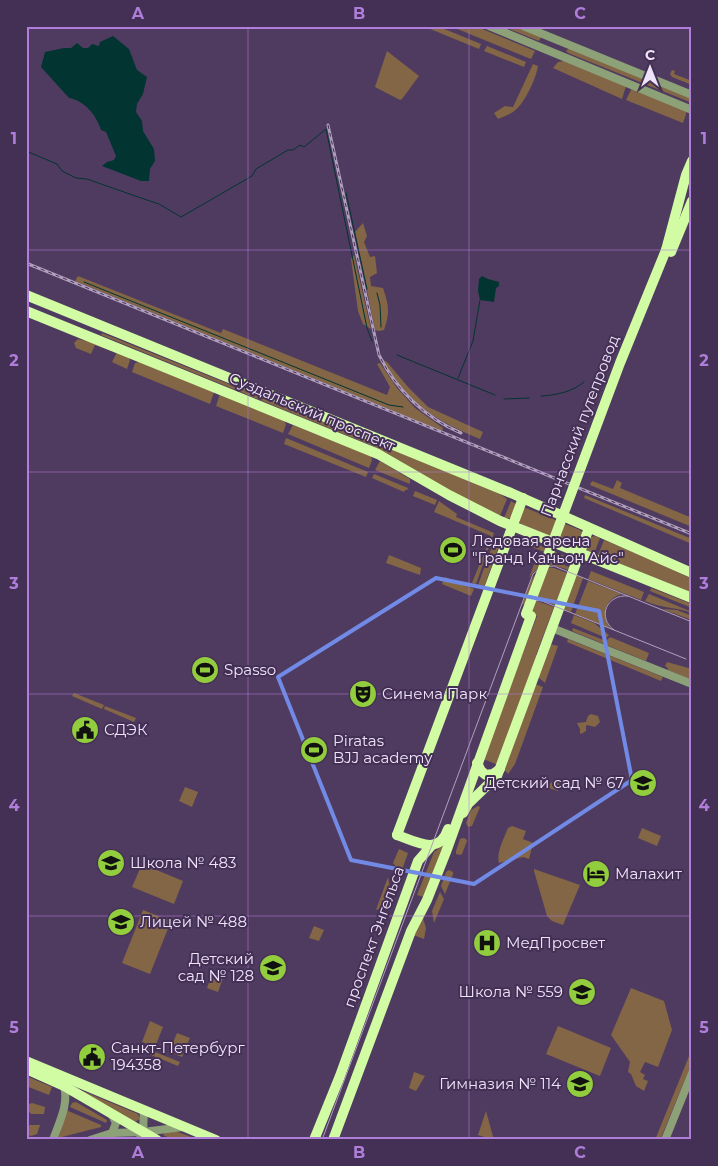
<svg xmlns="http://www.w3.org/2000/svg" width="718" height="1166" viewBox="0 0 718 1166" font-family="Montserrat,sans-serif">
<style>
.green{fill:#826645}
.water{fill:#023431}
.lines{fill:none;stroke-linecap:round;stroke-linejoin:round}
.stream{stroke:#023431;stroke-width:1}
.minor{stroke:#8ca177;stroke-width:8}
.major{stroke:#d2fca4;stroke-width:10}
.tram{stroke:#af9fbc;stroke-width:1}
.rail-casing{stroke:#af9fbc;stroke-width:3}
.rail{stroke:#453055;stroke-width:1;stroke-dasharray:4;stroke-linecap:butt}
.major-bridge{stroke:#d2fca4;stroke-width:10}
.marked{fill:none;stroke:#718ae6;stroke-width:4;stroke-linejoin:round}
.grid{fill:none;stroke:#af7eda;stroke-width:1;stroke-opacity:0.55}
.labels{text-anchor:middle;stroke-width:4;stroke-linejoin:round;paint-order:stroke}
.street-label{font-size:15px;fill:#efe3fa;stroke:#453055}
.poi-label{font-size:15px;fill:#efe3fa;stroke:#453055;text-anchor:start}
.neatline{fill:none;stroke:#af7eda;stroke-width:2}
.grid-label{font-size:16px;text-anchor:middle;font-weight:bold;fill:#af7eda}
</style>
<rect width="100%" height="100%" fill="#503b60"/>
<!-- green -->
<g class="green">
<polygon points="423,26 437,26 481,44 479,49"/>
<polygon points="450,26 475,26 535,51 531,59"/>
<polygon points="502,26 513,26 541,37 539,41"/>
<polygon points="487,46 526,62 524,67 484,51"/>
<polygon points="569,48 692,99 692,103 568,53 566,51"/>
<polygon points="387,51 419,76 402,99 400,100 375,87"/>
<polygon points="564,61 626,86 622,99 553,68 558,62"/>
<path d="M533,64L538,66C536,79 524,105 513,112C508,115 503,117 498,119L494,113L505,106L513,107Z"/>
<polygon points="672,70 675,71 674,74 692,81 692,85 672,77 670,74"/>
<polygon points="632,88 687,111 683,123 626,100"/>
<path d="M363,223L367,236L364,242L370,257L375,256L377,273L370,277L371,286L383,288C389,306 390,312 384,330L379,331L375,330L355,232Z"/>
<polygon points="354,255 371,329 363,324 358,311 351,259"/>
<polygon points="78,276 221,333 223,329 387,395 390,387 377,364 380,363 397,388 415,408 443,428 442,431 75,281"/>
<polygon points="102,333 497,492 507,499 500,516 444,488 388,454 368,444 101,335"/>
<polygon points="78,339 95,343 111,350 111,351 95,345 91,354 76,348 74,343"/>
<polygon points="117,352 129,357 130,360 127,369 112,362"/>
<path d="M383,360L387,362L408,387L428,407L483,432L480,439C441,423 401,401 383,360Z"/>
<polygon points="139,362 214,392 210,404 132,372 135,363"/>
<polygon points="220,394 284,420 286,424 283,433 216,406"/>
<polygon points="293,425 371,456 372,460 369,468 288,434"/>
<polygon points="286,438 368,472 366,477 284,444"/>
<polygon points="380,461 410,479 410,484 375,470"/>
<polygon points="374,474 408,488 407,490 405,490 404,492 372,478"/>
<polygon points="617,480 622,483 620,488 692,518 692,527 590,485 592,481 613,489"/>
<polygon points="415,491 437,500 435,505 413,496"/>
<polygon points="585,495 692,539 692,544 584,498"/>
<polygon points="439,501 457,514 456,517 494,533 476,584 472,583 491,536 434,512"/>
<polygon points="511,501 516,504 511,518 504,518"/>
<polygon points="526,508 580,530 583,533 578,546 574,546 521,524 519,521 524,509"/>
<polygon points="595,536 600,538 594,554 586,549 591,537"/>
<polygon points="520,537 567,557 572,563 514,540"/>
<polygon points="604,540 657,562 692,579 692,593 598,555"/>
<polygon points="494,541 500,543 484,587 481,589 479,587 478,585"/>
<path d="M538,554L569,567L568,570C551,564 541,560 529,578Z"/>
<polygon points="389,555 421,568 420,575 386,563"/>
<path d="M545,567L554,568L567,573L555,605C542,600 535,598 522,605C528,590 530,574 545,567Z"/>
<polygon points="591,571 644,592 641,600 588,579"/>
<polygon points="576,575 583,578 571,612 563,609"/>
<polygon points="445,577 474,589 471,596 442,584"/>
<path d="M588,581L622,594C606,598 600,614 610,628L575,614Z"/>
<polygon points="651,588 692,604 692,608 650,591"/>
<path d="M649,594L692,612V613C676,607 660,608 645,601Z"/>
<polygon points="537,601 554,607 536,655 538,656 498,765 483,759 537,616 523,610 533,602"/>
<polygon points="662,609 677,610 692,616 692,620"/>
<polygon points="574,615 594,623 609,635 606,638 571,623"/>
<polygon points="573,628 606,641 610,637 649,653 646,661 572,631"/>
<polygon points="568,639 663,677 661,681 567,642"/>
<polygon points="550,644 558,646 545,683 538,677"/>
<polygon points="667,662 692,669 692,680 668,670 668,668 665,666"/>
<polygon points="535,684 543,687 515,764 508,774 504,769"/>
<polygon points="74,693 104,705 102,709 72,696"/>
<polygon points="105,706 136,718 134,722 104,709"/>
<polygon points="591,714 598,716 600,722 595,727 587,725 586,726 586,731 581,734 580,733 580,729 577,723 586,722 588,716"/>
<polygon points="556,779 561,780 558,791 546,787"/>
<polygon points="185,787 198,792 192,807 179,801"/>
<polygon points="478,806 480,807 472,826 468,827 466,823 471,810"/>
<path d="M512,826L526,831L523,839L533,843L529,859L523,857L499,863C496,853 504,838 508,828Z"/>
<polygon points="642,828 661,836 657,846 638,838"/>
<polygon points="463,838 466,839 467,841 462,854 460,855 456,854 456,851 460,839"/>
<polygon points="445,844 424,897 417,895 434,852"/>
<polygon points="399,849 408,853 402,870 397,868 393,863"/>
<polygon points="142,864 183,881 174,904 132,887"/>
<polygon points="534,869 580,885 563,925 552,921 547,916 534,871"/>
<polygon points="449,870 453,872 453,874 445,894 441,886 446,872"/>
<polygon points="388,877 390,889 386,907 376,910"/>
<polygon points="440,892 444,899 434,923 432,911"/>
<polygon points="143,910 171,921 150,974 122,963"/>
<polygon points="423,918 426,928 424,939 413,935"/>
<polygon points="314,926 324,930 319,941 309,938"/>
<polygon points="212,974 223,978 218,992 207,988"/>
<polygon points="631,988 664,1001 672,1030 658,1067 645,1062 640,1072 645,1075 643,1079 648,1081 644,1091 636,1086 631,1074 628,1072 630,1062 611,1035"/>
<polygon points="150,1021 163,1027 155,1047 142,1042"/>
<polygon points="558,1026 611,1048 600,1076 546,1054"/>
<polygon points="177,1033 190,1038 182,1057 169,1052"/>
<polygon points="140,1046 180,1062 178,1066 139,1050"/>
<polygon points="692,1049 692,1063 660,1140 655,1140"/>
<polygon points="414,1072 425,1076 416,1091 409,1088"/>
<polygon points="26,1076 52,1087 49,1095 26,1086"/>
<polygon points="78,1089 138,1114 140,1119 135,1122"/>
<polygon points="76,1102 107,1120 106,1123 70,1107 72,1103"/>
<polygon points="32,1103 45,1107 44,1114 31,1114 26,1108 26,1105"/>
<polygon points="66,1110 101,1125 101,1127 58,1138"/>
<polygon points="486,1111 494,1140 478,1135"/>
<polygon points="30,1125 40,1125 37,1134 31,1136 26,1134 26,1129"/>
<polygon points="175,1131 200,1140 173,1140 163,1135 165,1132"/>
</g>
<!-- water -->
<g class="water">
<path d="M113,36L129,49L137,70L147,77L143,94L137,104L136,112L142,121L143,131L154,149L155,161L150,169L149,181H141L102,166L107,162L114,160L116,156L106,132L101,130C97,116 84,100 69,98L41,67L45,52L64,48H71L77,43L83,48H88L92,44L99,46L100,42Z"/>
<polygon points="482,276 488,279 499,282 499,286 496,288 494,302 480,300 478,291 479,279"/>
</g>
<g class="lines">
<!-- stream -->
<g class="stream">
<polyline points="26,151 57,164 62,171 76,178 87,179 141,198 159,204 181,217 252,176 256,169 288,150 293,150 300,145 304,147 326,129 367,328 372,341"/>
<polyline points="346,193 367,289"/>
<polyline points="84,282 389,405 403,407"/>
<polyline points="377,293 380,305 381,327"/>
<polyline points="397,355 495,395"/>
<polyline points="458,378 473,341 480,300"/>
<path d="M541,396C557,395 572,392 584,382"/>
<polyline points="504,399 529,398"/>
</g>
<!-- minor -->
<g class="minor">
<polyline points="489,26 692,110"/>
<polyline points="523,26 692,95"/>
<polyline points="552,628 692,684"/>
<polyline points="112,1133 116,1123 112,1115"/>
<path d="M53,1140C59,1122 69,1105 64,1086"/>
<polyline points="90,1140 112,1133 143,1132 183,1127"/>
<polyline points="139,1140 143,1132 144,1110"/>
<polyline points="665,1140 692,1073"/>
</g>
<!-- major -->
<g class="major">
<polyline points="666,250 686,175 692,161"/>
<polyline points="671,252 692,201"/>
<polyline points="26,295 511,493 692,573"/>
<polyline points="26,311 378,454 449,495 500,521 692,598"/>
<polyline points="477,763 481,771 486,775 493,774 500,769"/>
<polyline points="463,813 468,804 497,776 589,528"/>
<polyline points="397,835 523,498"/>
<path d="M397,835C417,842 439,856 448,829"/>
<polyline points="26,1061 216,1140"/>
<polyline points="26,1069 64,1086 157,1140"/>
<polyline points="314,1140 340,1076 418,861 432,845"/>
<polyline points="333,1140 411,931 427,900 446,852 531,616"/>
</g>
<!-- tram -->
<g class="tram">
<path d="M522,613C525,603 531,599 542,601L686,659"/>
<path d="M614,630C597,618 606,594 628,596"/>
<polyline points="322,1140 533,574 541,567 554,566 692,622"/>
</g>
<!-- rail casing -->
<g class="rail-casing">
<g id="rail">
<path d="M328,125L379,355C397,391 424,417 461,433"/>
<polyline points="26,263 692,534"/>
</g>
</g>
<!-- rail -->
<use href="#rail" class="rail"/>
<!-- major-bridge -->
<polyline class="major-bridge" points="526,614 620,363 666,250"/>
</g>
<!-- marked area -->
<path class="marked" d="M436,578L599,611L632,780L474,884L351,860L278,677Z"/>
<!-- grid -->
<path class="grid" d="M248,26V1140M469,26V1140M26,250H692M26,472H692M26,694H692M26,916H692"/>
<!-- icons -->
<defs>
<g id="stadium-disc" transform="scale(1.4375)"><circle r="9.5" fill="#92cd3e" stroke="#453055"/><path d="M0-5a6.5 5 0 1 0 0 10a6.5 5 0 1 0 0-10ZM-3.5-1.8h7v3.6h-7Z" fill="#111"/></g>
<g id="theatre-disc" transform="scale(1.4375)"><circle r="9.5" fill="#92cd3e" stroke="#453055"/><path d="M-5-5.5Q0-4 5-5.5V0Q5 5 0 6Q-5 5-5 0ZM-3.3-2.5H-1v1.5H-3.3ZM1-2.5H3.3v1.5H1ZM-2.8 1Q0 5.5 2.8 1Z" fill="#111"/></g>
<g id="civic-disc" transform="scale(1.4375)"><circle r="9.5" fill="#92cd3e" stroke="#453055"/><path d="M-.6-6.5H3V-4.5H.6V-3L4-1V1h2V6H-6V1h2V-1L-.6-3ZM-1.2 2.5V6h2.4V2.5Z" fill="#111"/></g>
<g id="school-disc" transform="scale(1.4375)"><circle r="9.5" fill="#92cd3e" stroke="#453055"/><path d="M0-5L7-2L0 1L-7-2ZM-4 1L0 2.5L4 1V4Q0 6-4 4Z" fill="#111"/></g>
<g id="hotel-disc" transform="scale(1.4375)"><circle r="9.5" fill="#92cd3e" stroke="#453055"/><path d="M-6-4.5h1.5V1H6V5H4.5V3h-9V5H-6ZM-4 0a1.8 1.8 0 1 1 3.6 0ZM.5 0V-2.5h3Q6-2.5 6 0Z" fill="#111"/></g>
<g id="hospital-disc" transform="scale(1.4375)"><circle r="9.5" fill="#92cd3e" stroke="#453055"/><path d="M-5-5h3v3.5h4V-5h3V5h-3V1.5h-4V5h-3Z" fill="#111"/></g>
</defs>
<g fill-rule="evenodd">
<use href="#stadium-disc" x="453" y="550"/>
<use href="#stadium-disc" x="205" y="670"/>
<use href="#theatre-disc" x="363" y="694"/>
<use href="#civic-disc" x="85" y="730"/>
<use href="#stadium-disc" x="314" y="750"/>
<use href="#school-disc" x="643" y="783"/>
<use href="#school-disc" x="111" y="863"/>
<use href="#hotel-disc" x="596" y="874"/>
<use href="#school-disc" x="121" y="922"/>
<use href="#hospital-disc" x="487" y="943"/>
<use href="#school-disc" x="273" y="968"/>
<use href="#school-disc" x="582" y="992"/>
<use href="#civic-disc" x="92" y="1057"/>
<use href="#school-disc" x="580" y="1084"/>
</g>
<g class="labels">
<!-- street labels -->
<g class="street-label">
<text transform="translate(312 412) rotate(23)" y="5">Суздальский проспект</text>
<text transform="translate(580 426) rotate(-69)" y="5">Парнасский путепровод</text>
<text transform="translate(374 937) rotate(-70)" y="5">проспект Энгельса</text>
</g>
<!-- poi labels -->
<g class="poi-label">
<text x="472" y="546">Ледовая арена<tspan x="472" dy="17">"Гранд Каньон Айс"</tspan></text>
<text x="224" y="675">Spasso</text>
<text x="382" y="699">Синема Парк</text>
<text x="104" y="735">СДЭК</text>
<text x="333" y="746">Piratas<tspan x="333" dy="17">BJJ academy</tspan></text>
<text x="624" y="788" text-anchor="end">Детский сад № 67</text>
<text x="130" y="868">Школа № 483</text>
<text x="615" y="879">Малахит</text>
<text x="140" y="927">Лицей № 488</text>
<text x="506" y="948">МедПросвет</text>
<text x="254" y="964" text-anchor="end">Детский<tspan x="254" dy="17">сад № 128</tspan></text>
<text x="563" y="997" text-anchor="end">Школа № 559</text>
<text x="111" y="1053">Санкт-Петербург<tspan x="111" dy="17">194358</tspan></text>
<text x="561" y="1089" text-anchor="end">Гимназия № 114</text>
</g>
</g>
<!-- border -->
<rect width="718" height="1166" fill="none" stroke="#453055" stroke-width="55"/>
<!-- north arrow -->
<g transform="translate(650 68)" stroke="#453055" stroke-width="4" paint-order="stroke">
<path d="M0-4L9 19L0 12L-9 19Z" fill="#efe3fa"/>
<text y="-8" font-size="14" font-weight="bold" text-anchor="middle" fill="#efe3fa">С</text>
</g>
<rect x="28" y="28" width="662" height="1110" class="neatline"/>
<g class="grid-label">
<text x="138" y="19">A</text>
<text x="359" y="19">B</text>
<text x="580" y="19">C</text>
<text x="14" y="144">1</text>
<text x="704" y="144">1</text>
<text x="14" y="366">2</text>
<text x="704" y="366">2</text>
<text x="14" y="589">3</text>
<text x="704" y="589">3</text>
<text x="14" y="811">4</text>
<text x="704" y="811">4</text>
<text x="14" y="1033">5</text>
<text x="704" y="1033">5</text>
<text x="138" y="1158">A</text>
<text x="359" y="1158">B</text>
<text x="580" y="1158">C</text>
</g>
</svg>
